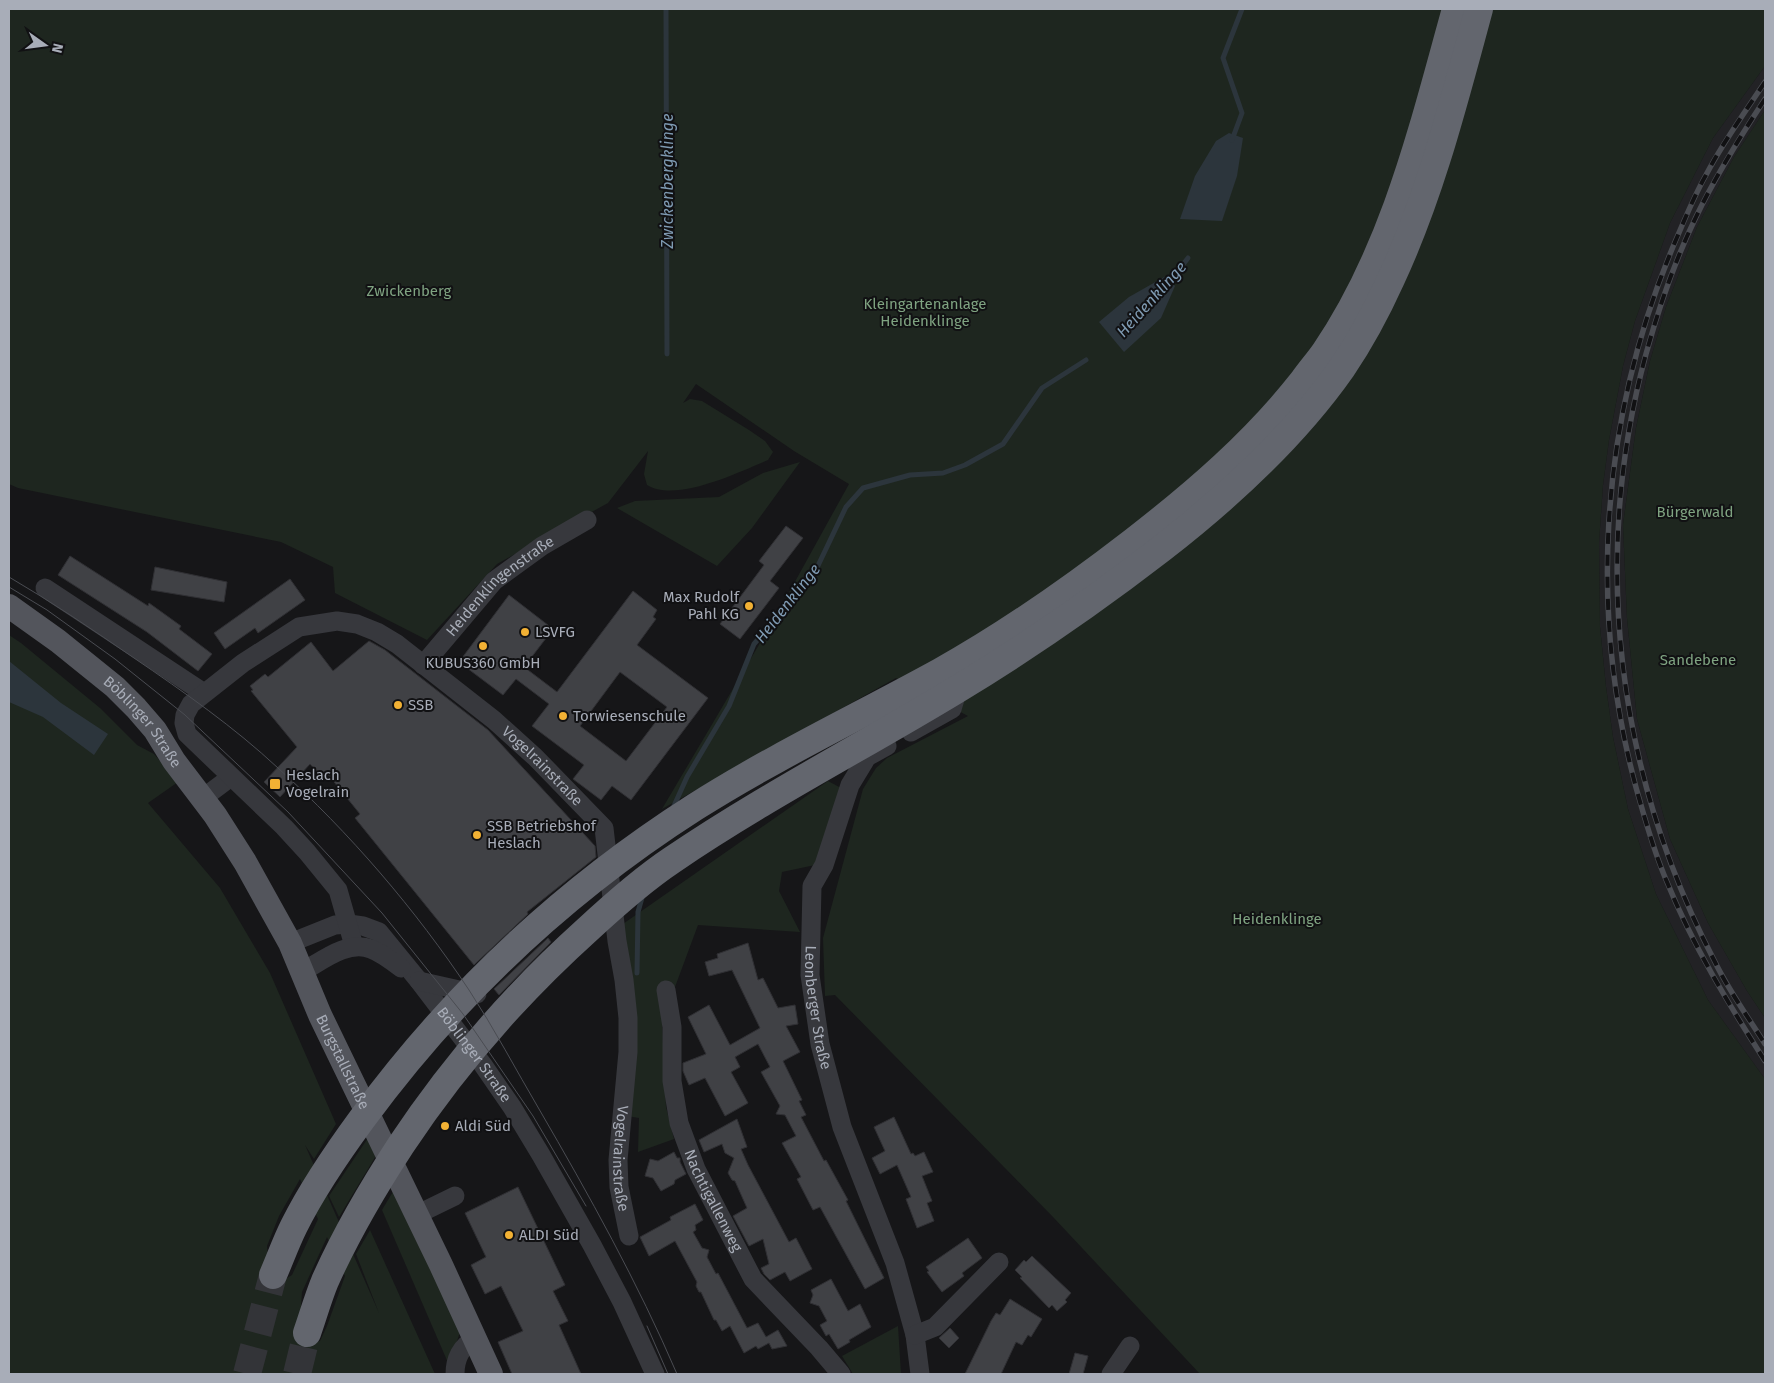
<svg xmlns="http://www.w3.org/2000/svg" width="1774" height="1383" viewBox="0 0 1774 1383" font-family="'Fira Sans',sans-serif">
<style>
.built{fill:#222225}
.green{fill:#1e261f;fill-rule:evenodd}
.water{fill:#2c353c}
.lines{fill:none;stroke-linecap:round;stroke-linejoin:round}
.stream{stroke:#2c353c;stroke-width:5}
.building{fill:#404145;stroke:#303034;fill-rule:evenodd}
.highway-tunnel{stroke:#333438;stroke-width:28;stroke-dasharray:28 14;stroke-linecap:butt}
.minor{stroke:#37383d;stroke-width:19}
.major{stroke:#53555c;stroke-width:24}
.highway{stroke:#63666e;stroke-width:28}
.tram{stroke:#4a4c52;stroke-width:1}
.rail-casing{stroke:#4a4c52;stroke-width:5.5}
.rail{stroke:#111113;stroke-width:4;stroke-dasharray:11;stroke-linecap:butt}
.poi-dot{fill:#f2b134;stroke:#111113;stroke-width:2}
.labels{text-anchor:middle;stroke-width:4;stroke-linejoin:round;paint-order:stroke}
.park-label{font-size:15px;fill:#7fa381;stroke:#111113}
.street-label{font-size:15px;fill:#a8adb8;stroke:#111113}
.poi-label{font-size:15px;fill:#a8adb8;stroke:#111113;text-anchor:start}
.water-label{font-size:16px;font-style:italic;fill:#7f9bb3;stroke:#111113}
</style>
<rect width="100%" height="100%" fill="#161618"/>
<!-- built -->
<polygon class="built" points="1765,66 1765,110 1734,157 1697,227 1666,307 1650,361 1636,428 1623,525 1627,618 1637,719 1670,839 1708,923 1747,991 1765,1018 1765,1079 1708,1000 1656,894 1628,809 1613,737 1606,687 1600,627 1599,543 1603,485 1609,440 1623,366 1635,321 1670,223 1713,138"/>
<!-- green -->
<g class="green">
<path d="M9,9H1765V66L1713,138L1670,223L1635,321L1623,366L1609,440L1603,485L1599,543L1600,627L1606,687L1613,737L1628,809L1656,894L1708,1000L1765,1079V1374H1200L1054,1218L835,995L825,996L823,938L863,789L876,768L887,758L968,716L896,678L662,809L776,616L849,484L794,451L696,384L683,403L690,399L702,401L749,430L765,441L773,452L768,460C739,472 676,503 647,485L644,474L648,451L608,503L497,564L427,640L335,593L333,567L281,542L18,488L9,484Z"/>
<polygon points="1765,110 1765,1018 1747,991 1708,923 1670,839 1637,719 1627,618 1623,525 1636,428 1650,361 1666,307 1697,227 1734,157"/>
<polygon points="800,462 752,528 717,566 617,508 635,501 719,497 763,473"/>
<path d="M9,635L21,643L100,708L137,745L154,754L178,782L148,803L220,888L270,973L336,1124L314,1159L305,1145L379,1313L356,1254L370,1230L435,1374H9ZM300,1179L318,1219L292,1275L282,1281L269,1271L267,1246L279,1216ZM327,1237L345,1276L327,1326L320,1341L314,1342L300,1321L302,1292Z"/>
<polygon points="828,781 841,788 815,865 782,872 779,891 800,932 698,925 662,1022 666,1107 674,1139 638,1152 639,1118 627,1116 620,926"/>
<polygon points="368,1138 377,1154 339,1217 329,1196"/>
<polygon points="394,1190 461,1329 449,1365 382,1210"/>
<polygon points="898,1326 901,1374 853,1374 842,1356"/>
</g>
<!-- water -->
<g class="water">
<polygon points="1229,133 1243,138 1237,176 1222,221 1180,219 1195,176 1216,141"/>
<polygon points="1166,276 1175,286 1161,318 1124,352 1099,322 1129,297"/>
<polygon points="9,661 61,703 108,734 94,755 43,717 9,702"/>
</g>
<g class="lines">
<!-- stream -->
<g class="stream">
<polyline points="666,9 667,354"/>
<polyline points="1232,140 1242,113 1223,58 1242,9"/>
<polyline points="1167,285 1188,258"/>
<polyline points="673,808 687,777 729,706 754,644 814,574 846,507 863,488 910,475 943,473 965,465 1003,444 1042,388 1086,360"/>
<polyline points="637,973 638,912 643,894"/>
</g>
</g>
<!-- building -->
<g class="building">
<polygon points="786,526 803,538 770,581 779,588 740,639 720,624 764,565 759,561"/>
<polygon points="70,556 148,606 149,603 181,626 179,629 212,654 198,671 147,632 58,575"/>
<polygon points="155,567 227,582 224,602 151,590"/>
<polygon points="290,579 305,600 258,633 255,628 225,649 214,633"/>
<path d="M633,591L657,610L653,617L656,619L637,645L708,698L631,800L612,786L601,800L573,779L584,765L532,726L549,704L516,679L503,695L459,662L509,595L553,629L524,667L557,692ZM620,672L667,707L626,761L580,726Z"/>
<polygon points="369,641 385,650 488,730 595,846 596,857 527,912 528,914 474,965 355,818 360,814 326,772 321,776 310,764 280,797 264,782 297,747 251,691 253,690 250,686 265,674 268,677 311,642 333,671"/>
<polygon points="548,938 551,942 499,995 494,989"/>
<polygon points="748,943 758,980 763,978 778,1008 795,1005 798,1024 786,1026 800,1052 783,1061 802,1100 799,1101 806,1115 801,1117 824,1161 826,1160 848,1200 846,1201 884,1278 865,1289 820,1207 813,1210 797,1179 801,1177 782,1143 796,1136 785,1115 776,1114 780,1106 761,1072 770,1067 758,1044 735,1057 740,1067 731,1072 748,1103 725,1116 705,1078 689,1085 683,1071 683,1063 706,1054 688,1017 709,1005 730,1045 760,1028 732,970 709,976 705,962 718,958 717,954"/>
<polygon points="894,1117 911,1154 913,1153 915,1156 924,1152 933,1172 922,1176 932,1201 927,1203 934,1221 917,1228 906,1199 911,1197 897,1165 880,1174 872,1158 885,1151 874,1127"/>
<polygon points="737,1119 747,1147 741,1149 748,1165 789,1242 796,1238 812,1269 790,1281 785,1272 770,1280 764,1274 761,1268 769,1264 763,1239 749,1246 733,1216 747,1208 735,1181 732,1180 728,1173 734,1158 725,1153 722,1144 704,1152 699,1140"/>
<polygon points="674,1152 677,1158 680,1158 680,1162 686,1174 675,1180 674,1184 661,1191 653,1178 645,1176 650,1159 658,1161"/>
<polygon points="518,1187 565,1285 553,1291 568,1321 559,1325 581,1374 512,1374 498,1342 523,1331 501,1286 485,1294 471,1265 486,1257 465,1213"/>
<polygon points="695,1204 703,1220 695,1225 696,1230 693,1232 702,1248 709,1250 707,1257 716,1274 718,1273 747,1328 758,1323 766,1337 778,1330 787,1346 772,1349 769,1343 758,1349 756,1346 744,1353 730,1326 722,1331 716,1320 714,1320 701,1292 699,1292 696,1286 697,1282 675,1241 649,1256 640,1237 671,1220 670,1217"/>
<polygon points="968,1238 982,1258 962,1273 964,1276 942,1292 927,1272 929,1271 926,1267"/>
<polygon points="1032,1256 1071,1293 1065,1300 1067,1302 1057,1311 1052,1305 1049,1308 1020,1278 1022,1277 1015,1270 1024,1260 1026,1262"/>
<polygon points="831,1279 848,1311 860,1304 871,1327 849,1340 850,1342 838,1349 829,1334 826,1336 820,1325 827,1321 819,1306 810,1303 813,1295 811,1290"/>
<polygon points="1010,1299 1042,1319 1031,1337 1028,1335 1022,1345 1016,1342 1001,1374 965,1374 991,1321 996,1313 1000,1315"/>
<polygon points="950,1328 959,1338 949,1348 939,1338"/>
<polygon points="1075,1353 1088,1356 1083,1374 1069,1374"/>
</g>
<g class="lines">
<!-- highway-tunnel -->
<g class="highway-tunnel">
<polyline points="247,1374 273,1275"/>
<polyline points="297,1374 307,1333"/>
</g>
<!-- minor -->
<g class="minor">
<polyline points="45,588 204,693"/>
<path id="s1" d="M423,665L494,581L542,546L587,520"/>
<polyline points="911,732 952,709 958,689"/>
<path id="s2" d="M887,746L867,757L850,785L824,865L812,886L810,975L820,1044L842,1127L895,1263L915,1335L920,1374"/>
<polyline points="203,798 231,777"/>
<path id="s3" d="M290,943L335,925L349,924L363,926L379,932L419,981L483,1065L512,1107L541,1155L592,1245L622,1302L655,1374"/>
<path id="s4" d="M354,946L338,890L307,852L284,827L187,734L184,723L185,715L191,704L243,663L299,627L337,621L357,624L377,632L397,644L494,720L535,757L604,828L617,941L624,980L628,1018V1052L618,1160L619,1187L629,1236"/>
<path d="M302,972C322,961 347,940 371,949C382,953 392,961 401,968"/>
<polyline points="419,981 477,994"/>
<path id="s5" d="M666,990L672,1027V1081L679,1123L696,1169L753,1279L819,1348L841,1374"/>
<polyline points="416,1215 455,1196"/>
<polyline points="915,1335 935,1327 999,1262"/>
<path d="M455,1374C455,1359 461,1346 475,1339"/>
<polyline points="1111,1374 1130,1346"/>
</g>
<!-- major -->
<path class="major" id="s6" d="M9,606L58,641L115,687L136,708L155,730L174,761L215,815L245,862L290,943L320,1015L441,1265L491,1374"/>
<!-- highway -->
<g class="highway">
<path d="M273,1275C280,1259 286,1242 294,1226C313,1188 337,1153 362,1119C453,995 565,890 695,807C774,757 858,717 940,672C1008,634 1072,589 1134,541C1196,493 1254,443 1303,381C1310,371 1318,362 1325,352C1395,249 1423,127 1456,9"/>
<path d="M307,1333C313,1316 318,1298 325,1281C346,1234 373,1188 401,1145C454,1065 516,994 587,930C614,905 642,880 672,860C763,798 862,747 956,690C1027,647 1095,600 1161,549C1228,497 1293,438 1342,368C1361,340 1377,310 1391,279C1431,193 1454,101 1479,9"/>
</g>
<!-- tram -->
<g class="tram">
<path d="M9,577C52,602 93,630 134,658C184,692 234,727 278,768C349,832 416,910 469,990C494,1028 516,1070 539,1109C589,1195 638,1283 677,1374"/>
<polyline points="9,587 47,610 115,659 185,715 288,812 382,913 463,1014 533,1116 586,1206"/>
<polyline points="647,1326 668,1374"/>
</g>
<!-- rail casing -->
<g class="rail-casing">
<g id="rail">
<path d="M1765,82C1745,112 1723,142 1706,175C1694,196 1685,219 1675,242C1598,424 1586,623 1643,812C1650,836 1657,859 1667,882C1693,946 1728,1003 1765,1061"/>
<path d="M1765,99C1740,137 1716,175 1696,217C1675,260 1659,307 1646,354C1590,560 1617,774 1715,962C1729,991 1748,1017 1765,1044"/>
</g>
</g>
<!-- rail -->
<use href="#rail" class="rail"/>
</g>
<!-- markers -->
<g class="poi-dot">
<circle cx="749" cy="606" r="5"/>
<circle cx="525" cy="632" r="5"/>
<circle cx="483" cy="646" r="5"/>
<circle cx="398" cy="705" r="5"/>
<circle cx="563" cy="716" r="5"/>
<rect x="269" y="778" width="12" height="12" rx="2.5"/>
<circle cx="477" cy="835" r="5"/>
<circle cx="445" cy="1126" r="5"/>
<circle cx="509" cy="1235" r="5"/>
</g>
<g class="labels">
<!-- park labels -->
<g class="park-label">
<text x="409" y="296">Zwickenberg</text>
<text x="925" y="309">Kleingartenanlage<tspan x="925" dy="17">Heidenklinge</tspan></text>
<text x="1695" y="517">Bürgerwald</text>
<text x="1698" y="665">Sandebene</text>
<text x="1277" y="924">Heidenklinge</text>
</g>
<!-- street labels -->
<g class="street-label">
<text dy="5" stroke="none"><textPath href="#s1" startOffset="111">Heidenklingenstraße</textPath></text>
<text dy="5" stroke="none"><textPath href="#s6" startOffset="178">Böblinger Straße</textPath></text>
<text dy="5" stroke="none"><textPath href="#s4" startOffset="734">Vogelrainstraße</textPath></text>
<text dy="5" stroke="none"><textPath href="#s2" startOffset="286">Leonberger Straße</textPath></text>
<text dy="5" stroke="none"><textPath href="#s3" startOffset="249">Böblinger Straße</textPath></text>
<text dy="5" stroke="none"><textPath href="#s6" startOffset="575">Burgstallstraße</textPath></text>
<text dy="5" stroke="none"><textPath href="#s4" startOffset="1154">Vogelrainstraße</textPath></text>
<text dy="5" stroke="none"><textPath href="#s5" startOffset="219">Nachtigallenweg</textPath></text>
</g>
<!-- poi labels -->
<g class="poi-label">
<text x="739" y="602" text-anchor="end">Max Rudolf<tspan x="739" dy="17">Pahl KG</tspan></text>
<text x="535" y="637">LSVFG</text>
<text x="483" y="668" text-anchor="middle">KUBUS360 GmbH</text>
<text x="408" y="710">SSB</text>
<text x="573" y="721">Torwiesenschule</text>
<text x="286" y="780">Heslach<tspan x="286" dy="17">Vogelrain</tspan></text>
<text x="487" y="831">SSB Betriebshof<tspan x="487" dy="17">Heslach</tspan></text>
<text x="455" y="1131">Aldi Süd</text>
<text x="519" y="1240">ALDI Süd</text>
</g>
<!-- water labels -->
<g class="water-label">
<text transform="translate(667 181) rotate(-90)" y="6">Zwickenbergklinge</text>
<text transform="translate(1151 299) rotate(-48)" y="6">Heidenklinge</text>
<text transform="translate(787 603) rotate(-52)" y="6">Heidenklinge</text>
</g>
</g>
<!-- border -->
<rect width="1774" height="1383" fill="none" stroke="#a8adb8" stroke-width="20"/>
<!-- north arrow -->
<g transform="translate(45 45) rotate(104)" stroke="#111113" stroke-width="4" paint-order="stroke">
<path d="M0-4L9 19L0 12L-9 19Z" fill="#a8adb8"/>
<text y="-8" font-size="14" font-weight="bold" text-anchor="middle" fill="#a8adb8">N</text>
</g>
</svg>
